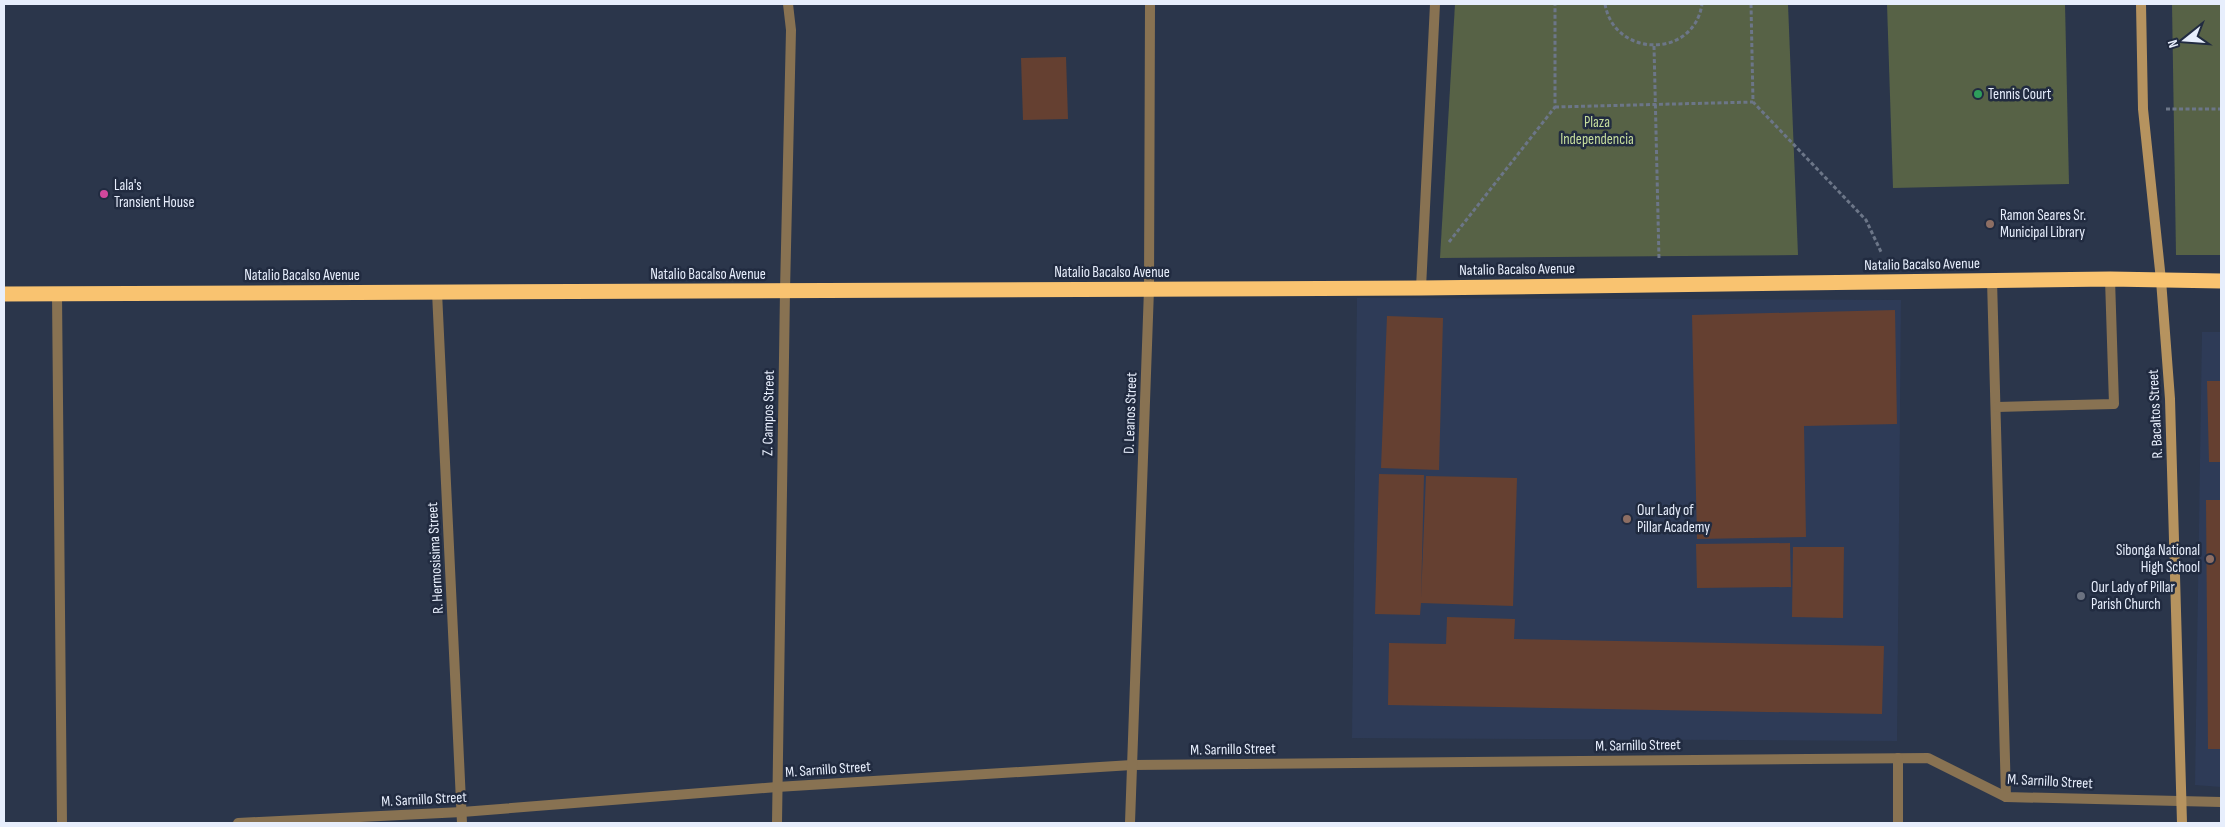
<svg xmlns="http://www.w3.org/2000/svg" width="2225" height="827" viewBox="0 0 2225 827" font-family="'Sofia Sans Condensed',sans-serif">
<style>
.built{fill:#2e3b57}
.green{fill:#576246}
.building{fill:#654031}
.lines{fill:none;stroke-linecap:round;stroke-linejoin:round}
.path{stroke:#6c7688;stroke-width:3;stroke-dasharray:4 2.5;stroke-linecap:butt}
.lane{stroke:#887252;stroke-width:10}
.street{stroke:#887252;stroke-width:10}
.secondary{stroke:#b6935f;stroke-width:10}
.highway{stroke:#f9c370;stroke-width:15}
.leisure-dot{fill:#2e9e5b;stroke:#212b40;stroke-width:2}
.hotel-dot{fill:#d1479c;stroke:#212b40;stroke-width:2}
.education-dot{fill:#8d6e63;stroke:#212b40;stroke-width:2}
.worship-dot{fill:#6b7280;stroke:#212b40;stroke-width:2}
.labels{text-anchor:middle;stroke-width:5;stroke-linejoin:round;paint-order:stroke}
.poi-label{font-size:15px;fill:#e7eefc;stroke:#212b40;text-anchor:start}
.park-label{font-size:15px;fill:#c6dd9d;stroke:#212b40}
.street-label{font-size:15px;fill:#e7eefc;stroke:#212b40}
</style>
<rect width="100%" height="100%" fill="#2b364b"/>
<!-- built -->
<g class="built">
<polygon points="1357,298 1901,300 1897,741 1352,738"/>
<polygon points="2202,332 2221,332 2221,787 2195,785"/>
</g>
<!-- green -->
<g class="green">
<polygon points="1455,4 1788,4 1798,255 1440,258"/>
<polygon points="1887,4 2065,4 2069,184 1893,188"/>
<polygon points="2172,4 2221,4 2221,255 2176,255"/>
</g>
<!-- building -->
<g class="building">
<polygon points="1066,57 1068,119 1023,120 1021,58"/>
<polygon points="1895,310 1897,424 1804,426 1806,537 1697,539 1692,315"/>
<polygon points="1387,316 1443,318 1439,470 1381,468"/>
<polygon points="2207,381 2221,381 2221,462 2209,462"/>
<polygon points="1379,474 1424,475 1421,599 1426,476 1517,478 1513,606 1421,603 1420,615 1375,614"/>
<polygon points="2206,500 2221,500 2221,749 2208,749"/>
<polygon points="1790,543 1791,587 1697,588 1696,544"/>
<polygon points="1793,547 1844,547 1843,618 1792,617"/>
<polygon points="1447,617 1515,619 1514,639 1884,646 1882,714 1388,705 1389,643 1446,644"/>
</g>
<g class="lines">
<!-- path -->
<g class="path">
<path d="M1605,4C1614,58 1694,59 1702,4"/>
<polyline points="1751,4 1753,102 1866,220 1882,254"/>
<polyline points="1654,46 1659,259"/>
<polyline points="1555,107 1753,102"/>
<polyline points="2166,109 2221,109"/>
<polyline points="1449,242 1555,107 1555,4"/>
</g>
<!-- lane -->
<g class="lane">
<polyline points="1992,280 2006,797"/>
<polyline points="1997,407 2114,404 2110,279"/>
</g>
<!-- street -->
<g class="street">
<polyline points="1421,288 1435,4"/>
<polyline points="437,292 462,823"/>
<polyline points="57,294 62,823"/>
<polyline points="238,823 462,812 777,787 1132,765 1928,758 2006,797 2221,802"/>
<polyline points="777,823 785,291 791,30 788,4"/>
<polyline points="1130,823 1149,289 1150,4"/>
<polyline points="1898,823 1898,758"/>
</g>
<!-- secondary -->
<polyline class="secondary" points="2141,4 2143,109 2161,280 2170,399 2182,823"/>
<!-- highway -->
<polyline class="highway" points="4,294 1421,288 2110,279 2221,281"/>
</g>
<!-- markers -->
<circle class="leisure-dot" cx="1978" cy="94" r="5"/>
<circle class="hotel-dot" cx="104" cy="194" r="5"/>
<g class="education-dot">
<circle cx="1990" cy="224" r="5"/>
<circle cx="1627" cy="519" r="5"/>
<circle cx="2210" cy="559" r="5"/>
</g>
<circle class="worship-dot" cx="2081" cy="596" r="5"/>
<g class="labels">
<!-- poi labels -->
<g class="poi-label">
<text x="1988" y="99">Tennis Court</text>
<text x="114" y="190">Lala's<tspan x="114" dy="17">Transient House</tspan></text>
<text x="2000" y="220">Ramon Seares Sr.<tspan x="2000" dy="17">Municipal Library</tspan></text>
<text x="1637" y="515">Our Lady of<tspan x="1637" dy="17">Pillar Academy</tspan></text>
<text x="2200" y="555" text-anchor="end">Sibonga National<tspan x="2200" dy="17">High School</tspan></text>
<text x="2091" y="592">Our Lady of Pillar<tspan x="2091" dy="17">Parish Church</tspan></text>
</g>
<!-- park labels -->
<g class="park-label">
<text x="1597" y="127">Plaza<tspan x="1597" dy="17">Independencia</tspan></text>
</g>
<!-- street labels -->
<g class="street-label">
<text transform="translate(1922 264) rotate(-1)" y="5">Natalio Bacalso Avenue</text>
<text transform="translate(1517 269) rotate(-1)" y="5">Natalio Bacalso Avenue</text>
<text x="1112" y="277">Natalio Bacalso Avenue</text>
<text x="708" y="279">Natalio Bacalso Avenue</text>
<text x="302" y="280">Natalio Bacalso Avenue</text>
<text transform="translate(768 413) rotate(-89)" y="5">Z. Campos Street</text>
<text transform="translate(1130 413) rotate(-88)" y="5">D. Leanos Street</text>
<text transform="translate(2155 414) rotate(-93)" y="5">R. Bacaltos Street</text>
<text transform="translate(435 558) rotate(-93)" y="5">R. Hermosisima Street</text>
<text transform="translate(1638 745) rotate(-1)" y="5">M. Sarnillo Street</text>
<text transform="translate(1233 749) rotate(-1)" y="5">M. Sarnillo Street</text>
<text transform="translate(828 769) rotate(-4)" y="5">M. Sarnillo Street</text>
<text transform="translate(2050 781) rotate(3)" y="5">M. Sarnillo Street</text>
<text transform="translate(424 799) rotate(-3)" y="5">M. Sarnillo Street</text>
</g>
</g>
<!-- border -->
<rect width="2225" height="827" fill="none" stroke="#e7eefc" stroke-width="10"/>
<!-- north arrow -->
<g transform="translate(2185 40) rotate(253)" stroke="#212b40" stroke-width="4" paint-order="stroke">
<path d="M0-4L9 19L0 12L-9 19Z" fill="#e7eefc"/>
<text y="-8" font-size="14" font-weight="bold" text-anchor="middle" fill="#e7eefc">N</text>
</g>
</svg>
